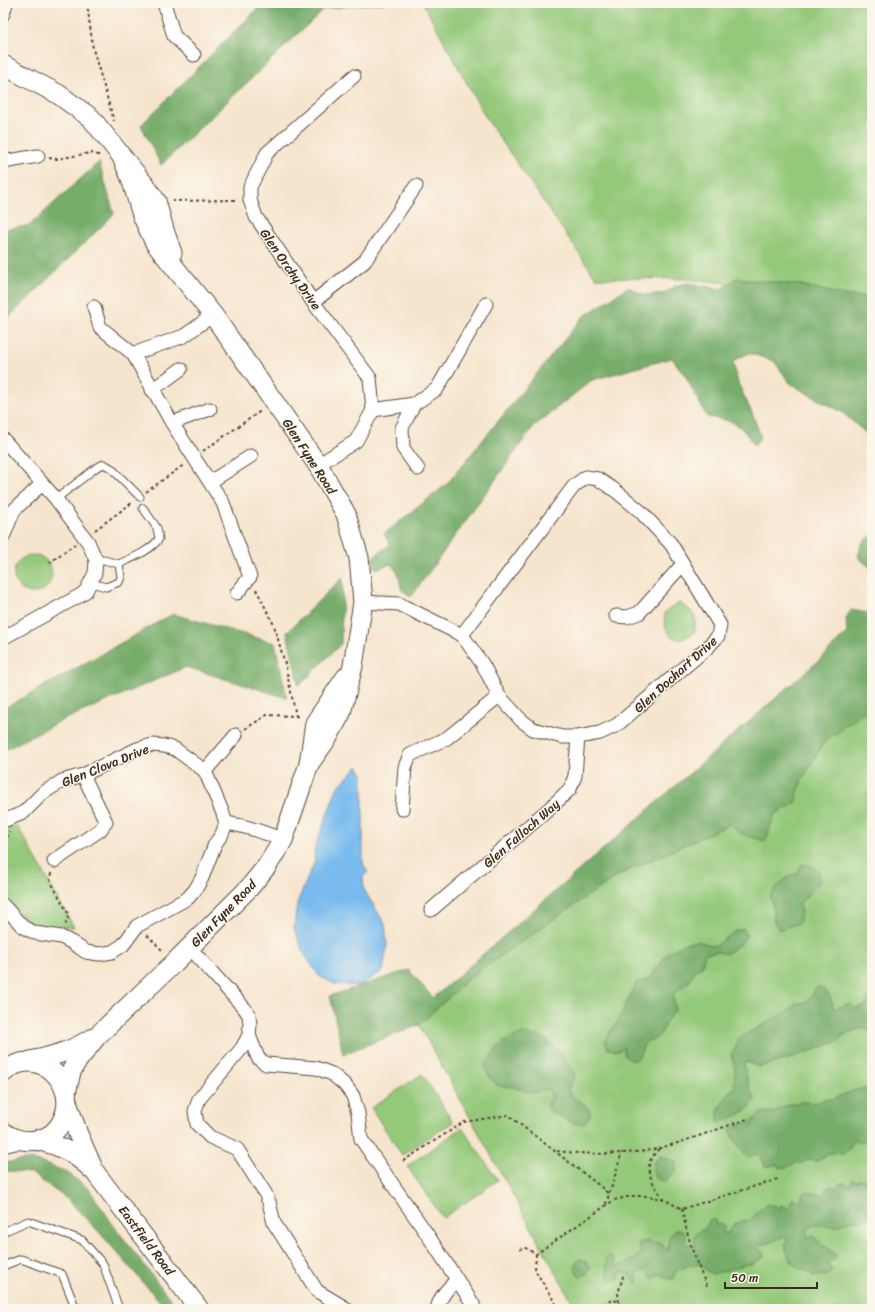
<svg xmlns="http://www.w3.org/2000/svg" width="875" height="1312" viewBox="0 0 875 1312" font-family="Sriracha,sans-serif">
<style>
.green{fill:#94c97a;stroke:#687a4c}
.forest{fill:#77ad6a;stroke:#596c44}
.water{fill:#79bbee;stroke:#5a7286}
.lines{fill:none;stroke-linecap:round;stroke-linejoin:round}
.lane-casing{stroke:#574638;stroke-width:9}
.street-casing{stroke:#574638;stroke-width:15}
.secondary-casing{stroke:#574638;stroke-width:21}
.path{stroke:#574638;stroke-width:2;stroke-dasharray:3 3;stroke-linecap:butt}
.lane{stroke:#fff;stroke-width:7}
.street{stroke:#fff;stroke-width:13}
.secondary{stroke:#fff;stroke-width:19}
.labels{text-anchor:middle;stroke-width:3;stroke-linejoin:round;paint-order:stroke}
.street-label{font-size:13px;fill:#3b2a1e;stroke:#fbf7ec}
</style>
<rect width="100%" height="100%" fill="#fbf7ec"/>
<filter id="ink" filterUnits="userSpaceOnUse"><feTurbulence type="fractalNoise" baseFrequency=".025" numOctaves="2"/><feDisplacementMap in="SourceGraphic" scale="8" xChannelSelector="R" yChannelSelector="G"/><feConvolveMatrix kernelMatrix="1 2 1 2 8 2 1 2 1" color-interpolation-filters="sRGB"/></filter>
<filter id="wash" filterUnits="userSpaceOnUse"><feTurbulence type="fractalNoise" baseFrequency=".012" numOctaves="4" result="noise"/><feDisplacementMap in="SourceGraphic" scale="16" xChannelSelector="R" yChannelSelector="G"/><feGaussianBlur stdDeviation="0.9" result="paint"/><feColorMatrix in="noise" values="0 0 0 0 0 0 0 0 0 0 0 0 0 0 0 0 0 1.4 0 .05"/><feComposite in="paint" operator="in"/></filter>
<g filter="url(#wash)">
<rect width="100%" height="100%" fill="#f6e5ce"/>
<!-- green -->
<g class="green">
<polygon points="423,3 872,3 872,311 838,294 686,279 596,278 486,118"/>
<circle cx="33" cy="574" r="19"/>
<path d="M679,603C694,612 698,615 694,633L680,640L671,637L664,624L665,612Z"/>
<polygon points="872,700 872,1309 576,1309 419,1025 470,977 618,875 730,824"/>
<polygon points="18,827 74,927 32,926 3,897 3,828"/>
<polygon points="422,1074 453,1122 402,1155 371,1108"/>
<polygon points="462,1128 498,1180 443,1218 407,1166"/>
</g>
<!-- forest -->
<g class="forest">
<polygon points="263,3 385,3 357,5 324,9 161,165 141,125"/>
<polygon points="99,162 114,214 3,323 3,230 30,225"/>
<path d="M737,278L801,285L838,294L872,298V442L870,437L842,412L815,398L790,383L774,361L749,353L733,361L738,383L752,413L761,437L754,445C739,421 734,421 707,417L686,377L672,358L592,380L533,427L411,597L401,589L399,575L391,564L376,569L371,559C377,552 384,551 390,544L384,534L447,484L583,317L628,287L644,295L665,293L675,286L688,283L721,289Z"/>
<polygon points="872,535 872,569 858,557 862,543"/>
<polygon points="343,577 341,644 299,686 287,632"/>
<polygon points="872,609 872,706 823,743 801,782 795,803 774,815 766,841 741,834 730,824 618,875 470,977 419,1025 343,1054 330,996 409,970 433,998 824,656 847,632 846,618 851,610 868,613"/>
<polygon points="173,614 275,643 287,698 186,667 56,723 3,751 3,709"/>
<polygon points="802,864 811,866 819,872 820,882 799,904 801,913 799,923 779,930 774,922 771,895 777,886 788,877 798,873"/>
<path d="M744,929L747,936L740,944L726,954L719,952L705,953L702,966L694,971L689,982L679,989L673,995L675,1011C667,1017 665,1026 660,1035C656,1040 651,1039 646,1042C640,1048 640,1071 624,1055V1048L618,1051L608,1049L605,1040L622,1015L625,1005L637,982L649,979L666,955L685,943L697,941L715,946L737,930Z"/>
<path d="M816,987C828,987 832,1000 834,1009L844,1005L850,1004L855,1008L866,1006L868,997L872,990V1031H869L864,1027L843,1035L837,1042L785,1060L758,1067L752,1064L745,1062L744,1066C748,1078 748,1089 755,1099C748,1111 745,1112 733,1117C728,1119 724,1122 718,1122V1110L729,1092L735,1087C733,1080 735,1079 735,1073C735,1067 733,1061 731,1055L736,1047L738,1039L790,1010L796,1003L804,1004L810,999Z"/>
<path d="M522,1034C528,1035 536,1035 541,1037C554,1043 570,1064 575,1076L568,1090L575,1099L583,1103L591,1113L584,1124L572,1123L548,1110L547,1103L552,1097L549,1090H543L537,1092H527L513,1087L498,1086L489,1077L485,1065C497,1046 501,1041 522,1034Z"/>
<path d="M872,1085V1140C866,1144 861,1142 855,1139L849,1149L843,1154L829,1153L817,1161L808,1160L802,1163H795L787,1167L779,1168L777,1164L770,1166H765L762,1159L758,1154L747,1157L734,1139L730,1129L742,1124L753,1122C758,1112 763,1111 773,1113C780,1107 794,1102 804,1102C813,1103 817,1104 825,1098L832,1099L856,1090L868,1088Z"/>
<polygon points="660,1156 676,1162 676,1172 665,1182 656,1179 653,1170 654,1162"/>
<polygon points="31,1159 65,1171 89,1189 114,1226 178,1309 162,1309 162,1304 100,1233 67,1199 31,1173 9,1171 3,1173 3,1163"/>
<path d="M870,1173L872,1174V1216L864,1221L851,1220L838,1226L819,1225H813L808,1229L807,1237L814,1236C819,1244 830,1248 837,1256L835,1259L827,1263L832,1269L829,1275L813,1276C808,1269 800,1271 794,1265C790,1261 788,1253 785,1247L788,1241L786,1236C776,1239 772,1244 761,1244L757,1248L762,1251L764,1257L752,1264L743,1265L729,1270L712,1274L706,1270L701,1264L689,1265L675,1272L673,1279H669L660,1274L653,1279L645,1271L639,1272L637,1276V1284L629,1274L622,1271L617,1280L610,1281L607,1273L606,1260L610,1255L614,1259L617,1267L637,1258L641,1253L639,1247L640,1242L649,1241L652,1243C660,1241 663,1246 668,1251L669,1237L675,1230H682L686,1236L685,1240L689,1245L695,1246V1235L700,1230H704L710,1220L715,1219L716,1225L720,1224L724,1227L723,1233H728L734,1224L746,1220L749,1221L766,1204L776,1206L780,1208L781,1205H783L789,1209L790,1204L793,1198L800,1201L803,1193L807,1192L824,1195L826,1188L832,1186L837,1188L839,1184L845,1183L850,1186L852,1180L857,1181L861,1179L864,1181L866,1179Z"/>
<path d="M581,1259L585,1261L590,1266L587,1274L580,1276C574,1272 575,1267 577,1261Z"/>
</g>
<!-- water -->
<polygon class="water" points="358,766 363,774 363,864 368,872 363,877 364,890 385,924 387,945 383,971 359,986 335,984 319,976 303,952 294,928 297,903 315,861 314,850 337,788"/>
</g>
<g filter="url(#ink)">
<g class="lines">
<!-- lane casing -->
<g class="lane-casing">
<g id="lane">
<polyline points="56,499 97,467 104,464 111,468 140,497"/>
<path d="M96,560H104L119,564C132,558 150,551 159,539L157,528L143,508"/>
<polyline points="91,583 106,587 119,582 121,577 119,564"/>
<polyline points="3,1232 28,1221 82,1240 103,1264 119,1309"/>
<polyline points="3,1266 21,1259 62,1274 76,1309"/>
</g>
</g>
<!-- street casing -->
<g class="street-casing">
<g id="street">
<polyline points="164,3 174,36 194,55"/>
<polyline points="3,14 6,3"/>
<polyline points="3,162 38,156"/>
<polyline points="313,302 364,262 416,186"/>
<polyline points="94,307 100,327 133,354 172,423 223,503 250,577 237,593"/>
<polyline points="133,354 184,336 213,315"/>
<polyline points="152,390 181,369"/>
<polyline points="414,404 402,428 403,448 418,469"/>
<polyline points="373,410 414,404 437,389 486,304"/>
<polyline points="172,423 210,409"/>
<polyline points="3,439 56,499 88,542 96,560 95,573 86,591 79,596 3,638"/>
<polyline points="318,465 356,441 373,410 370,378 313,302 256,217 250,200 250,187 267,153 354,76"/>
<polyline points="210,482 251,456"/>
<polyline points="3,537 14,510 42,484"/>
<polyline points="363,602 399,604 462,635 483,665 499,696 521,720 533,729 562,737 578,737 600,733 617,725 709,646 718,636 720,625 671,544 640,511 616,491 598,479 586,477 574,486 462,635"/>
<polyline points="616,616 627,617 639,613 683,564"/>
<polyline points="205,771 236,735"/>
<polyline points="402,809 405,767 410,755 447,738 499,696"/>
<polyline points="3,821 23,813 43,793 62,781 83,775 137,749 152,745 164,746 175,749 205,771 222,811 226,823 222,834 215,844 202,878 195,890 188,898 137,926 123,945 112,952 99,954 86,952 71,942 61,937 35,933 23,927 3,905"/>
<path d="M226,823C246,826 264,832 283,840"/>
<polyline points="54,861 100,830 106,822 83,775"/>
<polyline points="431,910 549,809 570,789 575,776 578,737"/>
<polyline points="190,948 245,1009 249,1015 250,1025 249,1035 242,1048 199,1099 195,1111 197,1124 210,1137 237,1149 265,1193 269,1202 274,1223 317,1291 347,1309"/>
<polyline points="249,1035 258,1058 266,1064 316,1068 332,1074 345,1085 353,1096 358,1113 361,1139 427,1234 473,1304 474,1309"/>
<polyline points="3,1146 24,1141"/>
<path d="M437,1309C440,1296 448,1288 457,1280"/>
</g>
</g>
<!-- secondary casing -->
<g class="secondary-casing">
<g id="secondary">
<polyline points="3,65 58,94 91,118 144,184 156,201 165,233 172,253"/>
<polyline points="122,157 131,178 142,215 155,243 213,315 274,402 318,465 346,514 359,558 363,602 353,666 341,713 328,737 309,764"/>
<path d="M30,1061C54,1056 69,1052 91,1039"/>
<path d="M3,1073C13,1064 24,1060 37,1063C60,1069 74,1097 63,1119C52,1144 23,1146 3,1132"/>
<polyline points="66,1093 71,1072 75,1064 97,1036 175,962 249,888 267,866 283,840 309,764 315,723 346,677"/>
<polyline points="67,1102 78,1134 92,1166"/>
<path d="M36,1140C63,1146 74,1153 94,1171L199,1309"/>
</g>
</g>
<!-- path -->
<g class="path">
<polyline points="87,3 93,49 114,121"/>
<polyline points="49,158 56,159 91,153 102,156"/>
<polyline points="172,201 237,200"/>
<polyline points="203,451 262,410"/>
<polyline points="146,492 185,464"/>
<polyline points="95,530 133,502"/>
<polyline points="49,563 75,544"/>
<polyline points="256,589 274,625 285,664 296,716"/>
<polyline points="245,729 267,715 296,716 301,718"/>
<polyline points="3,849 9,831"/>
<polyline points="51,873 50,880 69,915 65,926"/>
<polyline points="147,935 164,952"/>
<path d="M659,1149C656,1152 653,1155 651,1159C644,1173 656,1187 663,1199"/>
<path d="M557,1151C585,1155 632,1155 660,1148C690,1140 720,1128 750,1118"/>
<path d="M403,1161L464,1122L508,1115L600,1186C608,1193 611,1195 605,1205"/>
<polyline points="608,1193 611,1189 622,1152"/>
<path d="M682,1209C687,1236 695,1261 707,1286"/>
<polyline points="520,1250 524,1247 536,1254 614,1200 632,1196 647,1196 663,1199 682,1209 778,1179"/>
<polyline points="536,1254 535,1270 559,1309"/>
<polyline points="619,1302 618,1294 624,1273"/>
<path d="M592,1309L612,1300C619,1300 620,1304 622,1309"/>
</g>
<!-- lane -->
<use href="#lane" class="lane"/>
<!-- street -->
<use href="#street" class="street"/>
<!-- secondary -->
<use href="#secondary" class="secondary"/>
</g>
</g>
<g class="labels">
<!-- street labels -->
<g class="street-label">
<text transform="translate(291 269) rotate(55)" y="5">Glen Orchy Drive</text>
<text transform="translate(310 456) rotate(57)" y="5">Glen Fyne Road</text>
<text transform="translate(675 674) rotate(-42)" y="5">Glen Dochart Drive</text>
<text transform="translate(105 765) rotate(-22)" y="5">Glen Clova Drive</text>
<text transform="translate(521 833) rotate(-41)" y="5">Glen Falloch Way</text>
<text transform="translate(223 913) rotate(-46)" y="5">Glen Fyne Road</text>
<text transform="translate(147 1240) rotate(53)" y="5">Eastfield Road</text>
</g>
</g>
<!-- margin -->
<rect width="875" height="1312" fill="none" stroke="#fbf7ec" stroke-width="16"/>
<!-- scale -->
<path d="M725 1282v6h92v-6" fill="none" stroke="#3b2a1e" stroke-width="2"/>
<text x="731" y="1282" font-size="12" fill="#3b2a1e" stroke="#fbf7ec" stroke-width="3" paint-order="stroke">50 m</text>
</svg>
